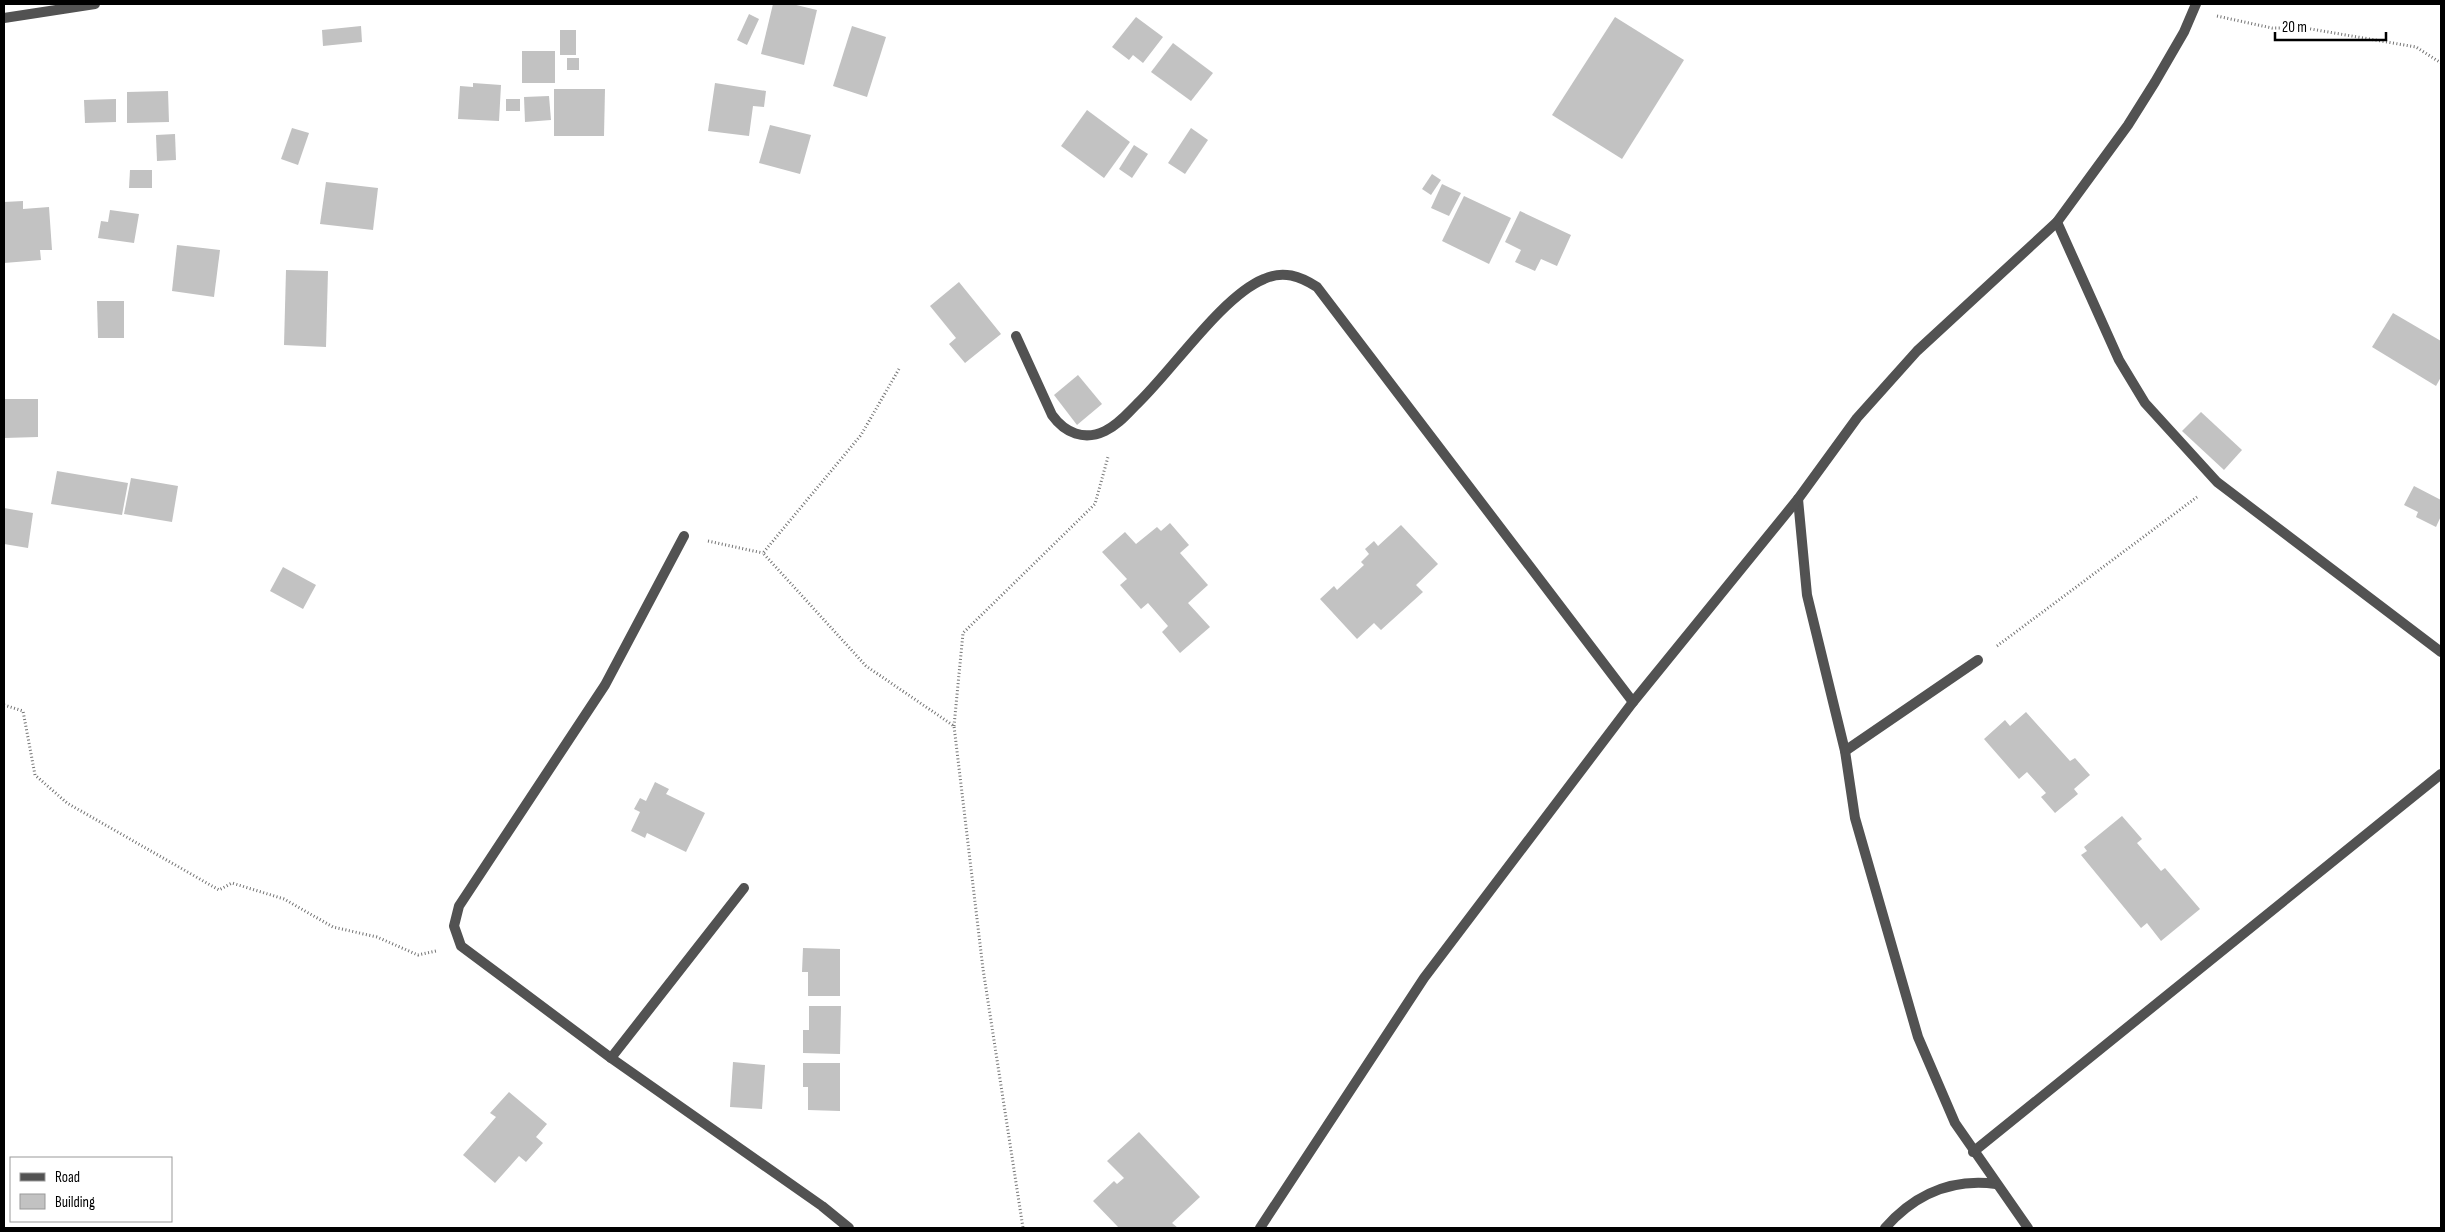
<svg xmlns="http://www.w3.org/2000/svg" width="2445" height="1232" viewBox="0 0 2445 1232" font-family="'Sofia Sans Condensed',sans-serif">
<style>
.building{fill:#c2c2c2}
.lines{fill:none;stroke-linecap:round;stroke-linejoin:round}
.path{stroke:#747474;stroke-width:3;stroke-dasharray:1 2.5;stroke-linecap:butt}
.service{stroke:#525252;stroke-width:10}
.minor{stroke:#525252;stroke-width:10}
.tertiary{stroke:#525252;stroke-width:10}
</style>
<rect width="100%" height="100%" fill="#fff"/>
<!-- building -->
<g class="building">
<polygon points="773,4 792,4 817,10 804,65 761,54"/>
<polygon points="749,14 759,19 747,45 737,40"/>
<polygon points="1136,17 1163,37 1143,63 1133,55 1129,60 1112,47"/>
<polygon points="1615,17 1684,60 1622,159 1552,115"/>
<polygon points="361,26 362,42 323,46 322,30"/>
<polygon points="852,26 886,37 867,97 833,86"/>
<rect x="560" y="30" width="16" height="25"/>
<polygon points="1173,43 1213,73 1191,101 1151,72"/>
<rect x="522" y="51" width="33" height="32"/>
<rect x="567" y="58" width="12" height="12"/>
<polygon points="473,83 501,85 499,121 458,119 460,86 473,87"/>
<polygon points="715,83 766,91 764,107 753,106 749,136 708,131"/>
<polygon points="554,89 605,89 604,136 554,136"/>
<polygon points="168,91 169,122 127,123 127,92"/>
<polygon points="549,96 551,120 525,122 524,97"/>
<polygon points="116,99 116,122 85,123 84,100"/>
<rect x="506" y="99" width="14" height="12"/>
<polygon points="1087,110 1130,142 1104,178 1061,146"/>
<polygon points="770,125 811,135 800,174 759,163"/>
<polygon points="292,128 309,133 298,165 281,159"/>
<polygon points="1191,128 1208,140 1185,174 1168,163"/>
<polygon points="175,134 176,160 157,161 156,135"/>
<polygon points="1134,145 1148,154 1132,178 1119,169"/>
<polygon points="130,170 152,170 152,188 129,188"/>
<polygon points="1432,174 1441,180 1431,195 1422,189"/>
<polygon points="326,182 378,188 373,230 320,224"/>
<polygon points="1442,184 1461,193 1449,216 1431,208"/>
<polygon points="1464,196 1511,218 1489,264 1442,241"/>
<polygon points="23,201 23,209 49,207 52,250 40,250 41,260 4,263 4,202"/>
<polygon points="110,210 139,214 134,243 98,238 101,221 108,222"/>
<polygon points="1520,211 1571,235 1557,266 1541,259 1535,271 1515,262 1521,250 1505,242"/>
<polygon points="177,245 220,250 214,297 172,291"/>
<polygon points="286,270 328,271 326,347 284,345"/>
<polygon points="959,282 1001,334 965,363 949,344 956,338 930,306"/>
<polygon points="97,301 124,301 124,338 98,338"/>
<polygon points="2393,313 2441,341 2441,377 2436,386 2372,347"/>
<polygon points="1078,375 1102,404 1077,425 1054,395"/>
<polygon points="4,399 38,399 38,437 4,438"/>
<polygon points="2201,412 2242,450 2224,470 2182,431"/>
<polygon points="57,471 128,483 122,515 51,504"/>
<polygon points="131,478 178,486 172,522 124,514"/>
<polygon points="2414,486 2441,500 2441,516 2436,527 2416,517 2418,512 2404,505"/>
<polygon points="4,508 33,513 28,548 4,544"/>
<polygon points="1170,523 1189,545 1180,553 1208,585 1188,603 1210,627 1180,653 1162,632 1168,626 1148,603 1141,609 1120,585 1127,579 1102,552 1125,532 1136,544 1157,527 1161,531"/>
<polygon points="1401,525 1438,564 1416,585 1423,592 1381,630 1374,623 1357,639 1320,599 1334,586 1337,590 1364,565 1361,562 1369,554 1365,549 1374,541 1378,546"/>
<polygon points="283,567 316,585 303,609 270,591"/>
<polygon points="2026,712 2070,761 2075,758 2090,775 2074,789 2078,794 2055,813 2041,797 2046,793 2027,772 2019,779 1984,739 2005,720 2010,726"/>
<polygon points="655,782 669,789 666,794 705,813 686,852 647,833 645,838 631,831 640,812 634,809 640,798 646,801"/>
<polygon points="2122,816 2142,839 2137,843 2161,871 2165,868 2200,909 2161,941 2147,923 2141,928 2081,855 2087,851 2084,847"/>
<polygon points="803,948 840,949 840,996 808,996 808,972 802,972"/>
<polygon points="809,1006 841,1006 840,1054 803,1053 803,1030 809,1030"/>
<polygon points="733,1062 765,1065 762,1109 730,1107"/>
<polygon points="803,1063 840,1063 840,1111 808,1110 808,1087 803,1087"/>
<polygon points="509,1092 547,1124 536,1137 543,1143 526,1162 519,1156 495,1183 463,1155 496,1117 490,1113"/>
<polygon points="1139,1132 1200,1197 1172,1223 1178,1228 1119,1228 1093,1201 1114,1181 1117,1184 1124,1178 1107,1161"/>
</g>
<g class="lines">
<!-- path -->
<g class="path">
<polyline points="2217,16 2272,28 2305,28 2416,47 2441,63"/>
<polyline points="899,369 861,435 763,553 866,666 954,726 983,969 1023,1228"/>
<polyline points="708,541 763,553"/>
<polyline points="1997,646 2197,497"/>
<polyline points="4,705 23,711 35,775 67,803 219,890 232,883 284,899 333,927 377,937 418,955 436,951"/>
<polyline points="954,726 963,633 1095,504 1108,457"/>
</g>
<!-- service -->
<g class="service">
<polyline points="1845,751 1978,660"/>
<polyline points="611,1058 744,888"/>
<path d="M1885,1228C1915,1194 1951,1178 1996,1184"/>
</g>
<!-- minor -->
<g class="minor">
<polyline points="2057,222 2119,360 2145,403 2217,482 2441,652"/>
<path d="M1016,336L1052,415C1065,433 1084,441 1105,431C1118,425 1127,414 1137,404C1172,371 1222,296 1264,279C1283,270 1300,276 1317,287L1633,702"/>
<polyline points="1798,499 1807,595 1845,751 1855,818 1918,1037 1955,1123 2028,1228"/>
<polyline points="684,536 605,685 459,906 454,926 461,946 611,1058 822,1206 849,1228"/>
<polyline points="1973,1152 2441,774"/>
<polyline points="1260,1228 1424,978 1633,702 1798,499 1857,418 1917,351 2057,222 2128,125 2155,82 2184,32 2196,4"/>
</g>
<!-- tertiary -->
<polyline class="tertiary" points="4,18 95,4"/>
</g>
<!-- border -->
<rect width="2445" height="1232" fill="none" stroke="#000000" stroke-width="10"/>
<!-- legend -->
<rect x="10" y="1157" width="162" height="65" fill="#ffffff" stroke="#999999"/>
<rect x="20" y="1173" width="25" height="8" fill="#525252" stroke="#999999"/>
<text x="55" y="1182" font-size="15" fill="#000000">Road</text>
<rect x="20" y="1194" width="25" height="15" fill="#c2c2c2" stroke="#999999"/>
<text x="55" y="1207" font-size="15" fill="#000000">Building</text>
<!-- scale -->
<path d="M2275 32v8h111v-8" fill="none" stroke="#000000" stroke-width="2.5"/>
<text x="2282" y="32" font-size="15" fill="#000000" stroke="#ffffff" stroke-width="4" paint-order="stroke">20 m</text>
</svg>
